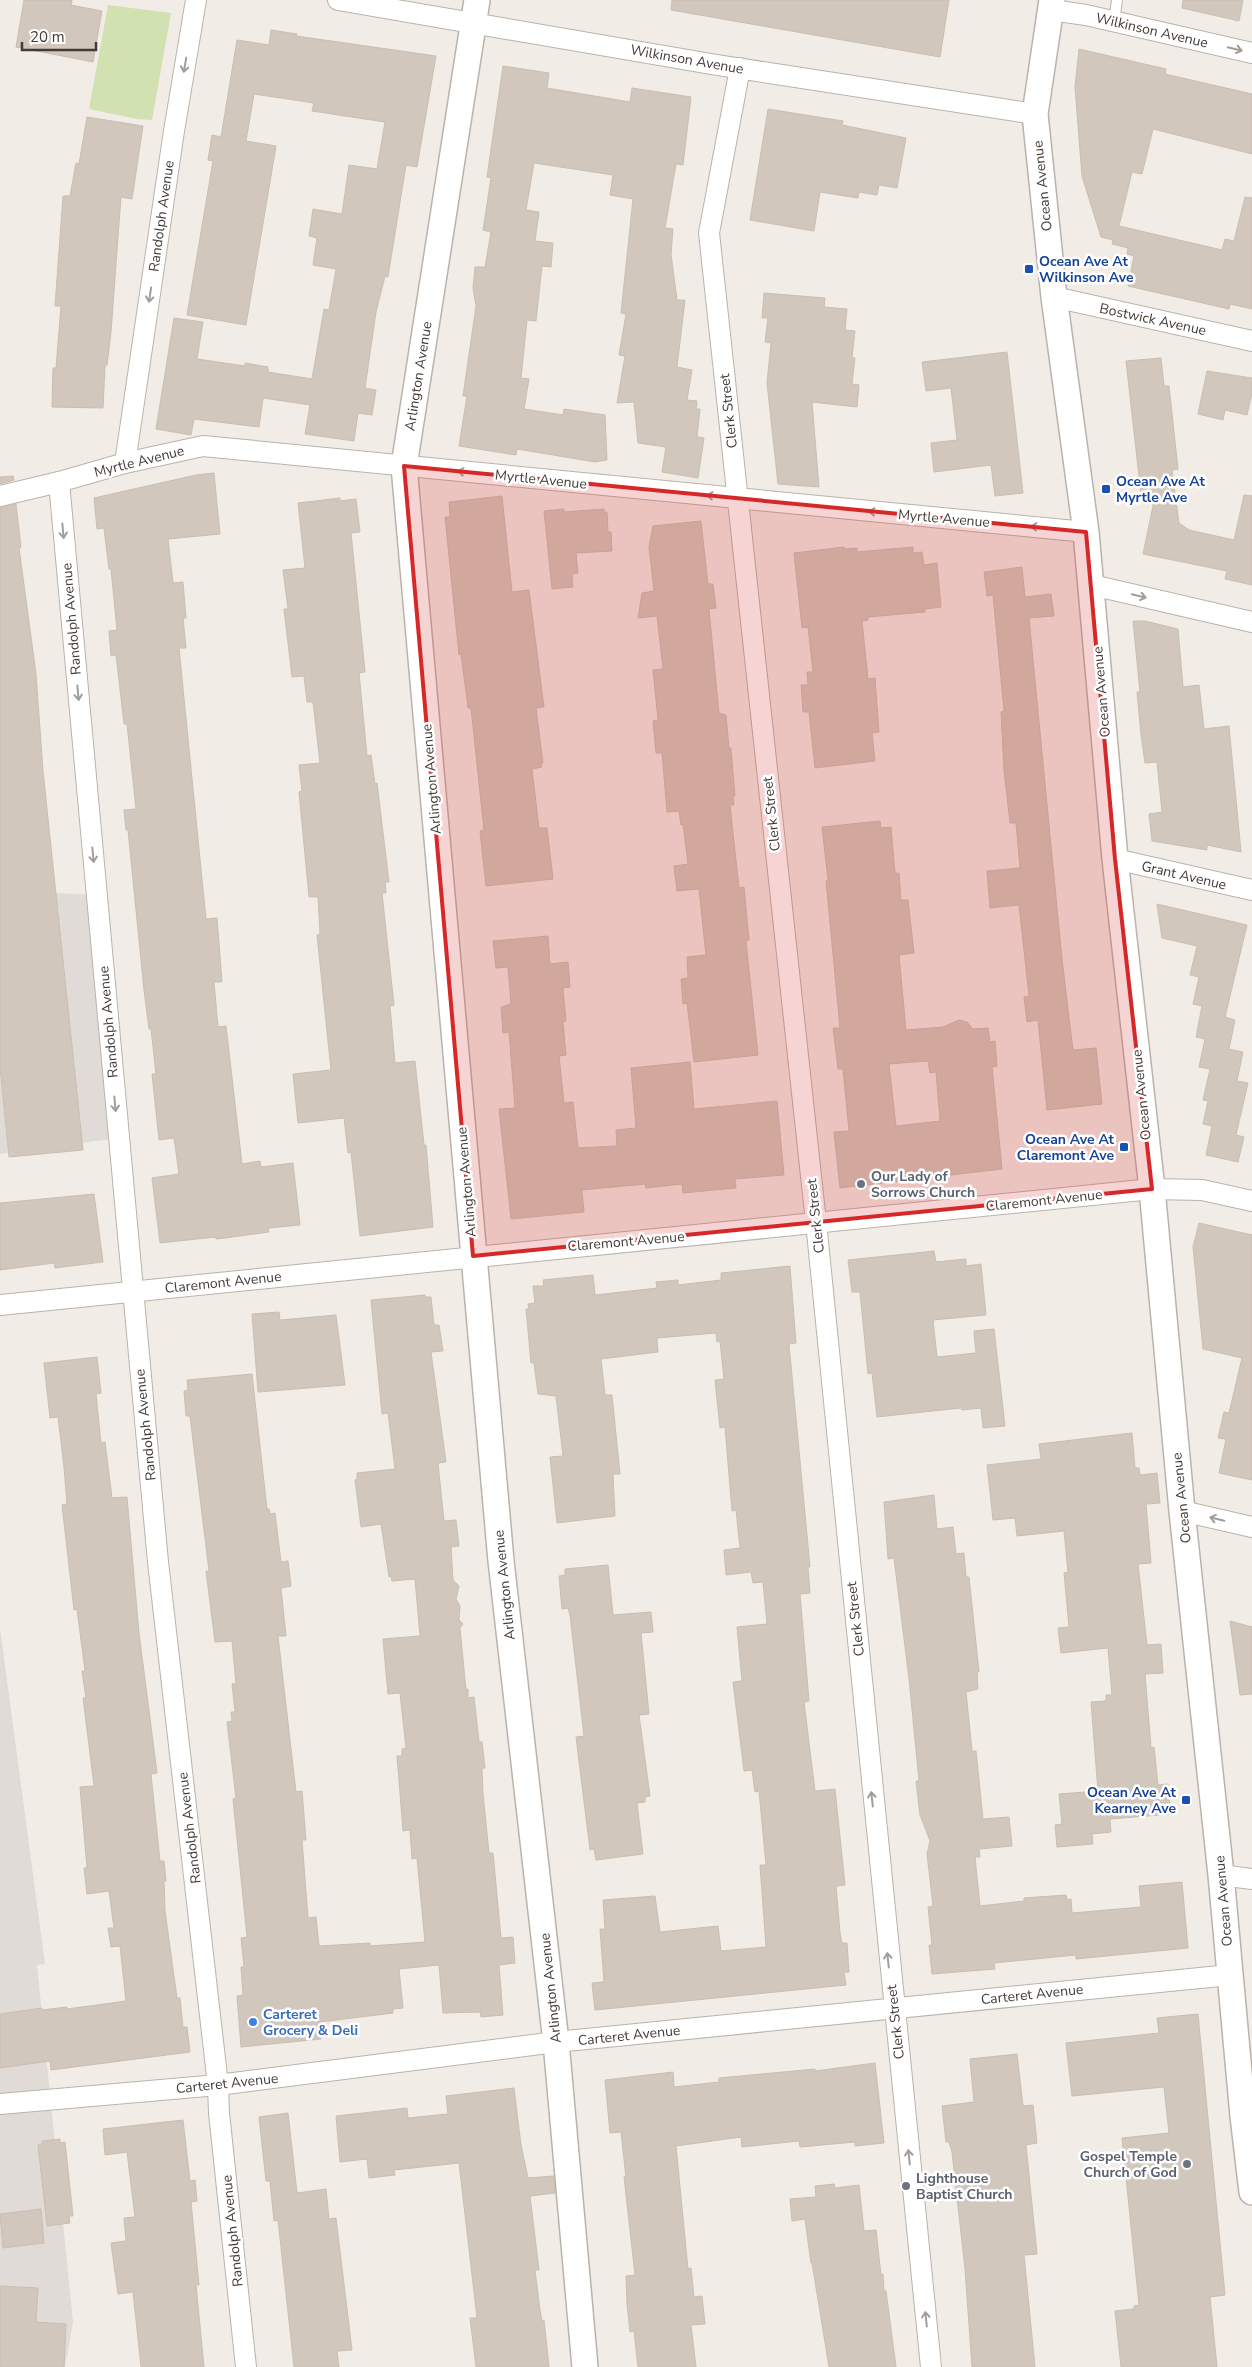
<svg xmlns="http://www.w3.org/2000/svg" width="1252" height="2367" viewBox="0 0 1252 2367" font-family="'Nunito Sans',sans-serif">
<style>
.industrial{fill:#e0dbd7}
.green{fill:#d1e1b2}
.building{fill:#d1c7bc;stroke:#cbbeb0;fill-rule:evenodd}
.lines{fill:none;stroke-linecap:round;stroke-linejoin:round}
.service-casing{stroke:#bbb3a9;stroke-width:12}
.minor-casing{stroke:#bbb3a9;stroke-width:22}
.tertiary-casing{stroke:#bbb3a9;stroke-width:28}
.service{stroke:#fff;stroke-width:10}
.minor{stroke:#fff;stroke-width:20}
.tertiary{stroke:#fff;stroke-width:25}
.oneway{stroke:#a19e9a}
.marked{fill:#d62828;fill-opacity:0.2;stroke:#d62828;stroke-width:4;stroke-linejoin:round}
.transit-dot{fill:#1a4fb4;stroke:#fff;stroke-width:2}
.worship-dot{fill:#6b7280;stroke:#fff;stroke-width:2}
.shop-dot{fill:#3f7fe0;stroke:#fff;stroke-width:2}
.labels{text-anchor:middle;stroke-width:5;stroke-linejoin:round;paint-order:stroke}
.street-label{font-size:14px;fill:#433c36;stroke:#fff}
.transit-label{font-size:14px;font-weight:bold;fill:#164399;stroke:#fff;text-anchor:start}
.worship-label{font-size:14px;font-weight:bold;fill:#5b616d;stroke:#fff;text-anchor:start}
.shop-label{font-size:14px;font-weight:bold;fill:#366cbe;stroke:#fff;text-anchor:start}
</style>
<rect width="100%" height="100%" fill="#f1ece6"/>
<!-- industrial -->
<g class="industrial">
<polygon points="0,890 94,895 118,1138 0,1154"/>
<polygon points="0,1628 45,1964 37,1965 73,2322 65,2367 0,2367"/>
</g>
<!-- green -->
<polygon class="green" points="108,5 171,13 152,120 137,119 89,109"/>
<!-- building -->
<g class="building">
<polygon points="24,0 72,0 71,5 102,11 93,62 16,47"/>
<polygon points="672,0 949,0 940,57 671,10"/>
<polygon points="1183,0 1243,0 1239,21 1182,8"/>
<polygon points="271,30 297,34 296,36 436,56 417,167 406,165 388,277 385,276 376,312 365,388 376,390 372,415 358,413 354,441 305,434 310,405 263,398 259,427 194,419 191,435 156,429 174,318 203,322 197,359 245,366 245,363 268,367 268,372 312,379 324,309 329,310 336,269 313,265 317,238 309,236 313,209 342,214 349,165 377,169 385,122 312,111 314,103 254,94 246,141 276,146 246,325 187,315 213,161 208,160 212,135 221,137 237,40 269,45"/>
<polygon points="1079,49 1166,69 1165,74 1252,94 1252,154 1153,129 1142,174 1132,172 1119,226 1222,250 1225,239 1234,241 1245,197 1252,198 1252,309 1230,304 1229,309 1128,286 1134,256 1127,254 1128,248 1112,244 1113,240 1101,237 1082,176 1075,87"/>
<polygon points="503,66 549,73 547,88 630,102 632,88 691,97 683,165 676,164 665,228 673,229 671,254 677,300 685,300 677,367 692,370 687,400 697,401 696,409 700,409 697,437 704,438 698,478 662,472 666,447 638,443 634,402 617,403 625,356 619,355 626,314 621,313 633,199 610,195 613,175 534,163 526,210 539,212 535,241 553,243 551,267 542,266 536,321 527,320 521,378 529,379 524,409 563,415 564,409 605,415 607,460 595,462 517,449 516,455 459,446 467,396 463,396 476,306 473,288 475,267 485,267 491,232 483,230 491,178 487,177"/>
<polygon points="768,109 843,121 842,125 906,138 897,188 879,185 877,195 859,192 858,198 820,192 814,231 750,220"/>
<polygon points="87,117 143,126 132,199 121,197 111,332 107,365 105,365 103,408 52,407 53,368 56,368 61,306 55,306 63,196 70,196 76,163 79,164"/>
<polygon points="764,293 825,298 824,307 847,309 845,330 855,331 852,357 855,358 852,384 859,385 857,407 812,402 819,487 778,484 767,383 771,343 765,342 768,318 762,318"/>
<polygon points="1007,352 1023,493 995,496 991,465 934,472 931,443 957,440 951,388 926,391 922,362"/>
<polygon points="1161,358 1164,386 1169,386 1178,469 1172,470 1179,523 1189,530 1234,540 1244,495 1252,496 1252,585 1225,579 1227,571 1143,554 1154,501 1142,503 1126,361"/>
<polygon points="1207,371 1252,378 1252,393 1247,415 1225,410 1223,420 1198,414"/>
<polygon points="214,473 220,534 168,539 173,583 183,582 186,618 183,618 186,648 179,648 206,919 217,918 222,982 214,982 218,1027 226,1026 242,1164 260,1161 261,1167 293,1163 300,1225 268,1228 269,1232 225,1238 216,1239 216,1237 160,1243 152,1178 179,1174 174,1138 159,1140 152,1074 156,1074 151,1029 149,1029 144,990 128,830 126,830 124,810 136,809 127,724 124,724 116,655 111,656 109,631 117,630 111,569 109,569 104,528 97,529 94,498 196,475"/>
<polygon points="13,476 14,480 0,484 0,477"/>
<polygon points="502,496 512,592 529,590 544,707 536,708 543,763 541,764 542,767 532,769 539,828 547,828 553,879 486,886 480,831 484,830 471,708 468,708 461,654 459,655 445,517 450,517 449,502"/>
<polygon points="340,498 340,501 356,499 360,532 351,533 365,672 359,673 367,756 371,755 375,784 377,783 389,882 385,882 386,893 382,893 394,1005 390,1006 395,1063 415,1061 424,1145 426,1145 433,1227 360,1236 351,1152 348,1153 344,1118 298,1123 293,1074 331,1070 317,935 320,934 318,897 309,897 299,792 302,791 299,765 320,763 313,702 307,702 304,676 292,677 284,609 288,609 283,570 305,568 298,503"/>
<polygon points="16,504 21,547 19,548 36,674 43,771 83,1150 9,1157 0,1066 0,508"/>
<polygon points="564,509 564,512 604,509 604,512 607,512 608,532 611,532 612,551 576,553 578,573 572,574 573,587 552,589 544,511"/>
<polygon points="701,521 708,584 713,584 716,608 709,609 719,713 726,715 729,748 731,748 735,796 733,796 734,805 730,805 739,888 744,887 749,940 746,941 758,1055 694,1062 687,1003 683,1004 681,979 688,978 687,957 706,955 699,889 677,891 674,866 688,864 683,824 681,825 679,811 667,812 662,753 656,753 653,721 658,720 653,670 663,669 657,616 638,618 642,593 654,591 649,547 653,526"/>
<polygon points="844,547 845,549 857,548 857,552 913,547 913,553 922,552 924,565 937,563 941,607 925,609 925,612 868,617 868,620 862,621 868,679 875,678 879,732 872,733 875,761 815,768 809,712 803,712 801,685 808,685 807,672 813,672 808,627 802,628 794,553"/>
<polygon points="1022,567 1025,597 1051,594 1054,616 1029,618 1062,959 1073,1050 1096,1048 1102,1104 1047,1110 1038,1020 1027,1022 1024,997 1029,996 1019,905 990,908 987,871 1020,868 1016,823 1010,823 1004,770 1001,712 1004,711 993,595 987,596 984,572"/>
<polygon points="1133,621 1145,621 1178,629 1183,687 1199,685 1204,729 1229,726 1241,852 1207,845 1207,850 1152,841 1149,814 1162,812 1157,762 1145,763 1141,735 1137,692 1140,692"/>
<path d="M880,821L881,828L891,827L895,873H899L901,900H908L914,953L899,955L906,1030L943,1027L959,1020L967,1022L973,1029L988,1028L990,1042L995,1041L997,1066L992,1067L1002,1169L840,1188L834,1132L849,1131L843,1069H838L833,1028H840L826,881L828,880L822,827ZM928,1061L930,1073L936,1072L940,1121L896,1126L889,1064Z"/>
<polygon points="1157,904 1247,925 1225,1017 1235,1020 1229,1049 1243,1052 1237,1081 1248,1083 1236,1135 1244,1137 1238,1162 1206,1155 1212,1126 1203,1124 1208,1101 1203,1100 1210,1069 1199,1067 1205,1039 1196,1037 1202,1006 1193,1004 1199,977 1190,975 1197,946 1162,938"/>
<polygon points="548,936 550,964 568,962 570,987 563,988 566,1021 563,1022 566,1055 559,1056 564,1103 573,1102 578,1148 617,1146 616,1130 636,1128 631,1068 690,1062 694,1109 777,1101 784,1175 735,1179 736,1188 683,1193 682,1184 646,1188 645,1184 582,1190 584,1212 511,1219 499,1109 515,1108 509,1032 503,1033 501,1007 511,1004 508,967 496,968 493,941"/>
<polygon points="94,1194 103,1262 55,1268 54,1263 0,1270 0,1203"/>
<polygon points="1199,1223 1252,1235 1252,1480 1219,1473 1226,1439 1218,1438 1224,1412 1229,1413 1242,1358 1203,1349 1193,1247"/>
<polygon points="934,1251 936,1262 966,1259 966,1266 981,1264 986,1315 933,1320 937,1357 976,1353 974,1331 994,1329 1005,1426 983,1428 981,1408 962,1410 961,1408 877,1417 872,1373 868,1374 860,1292 852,1292 848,1260"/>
<polygon points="790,1266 796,1343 789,1344 810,1567 808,1567 810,1593 800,1594 809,1701 804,1702 815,1791 835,1789 845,1885 836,1886 840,1933 842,1943 847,1943 849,1972 844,1972 846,1985 595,2010 592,1983 604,1982 600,1929 605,1929 603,1900 655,1896 660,1932 718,1926 721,1951 766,1947 760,1865 766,1865 759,1791 755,1792 752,1770 744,1771 733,1682 742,1681 737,1627 767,1624 763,1582 753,1583 751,1572 726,1575 724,1550 740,1548 736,1510 732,1511 725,1427 720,1428 715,1380 724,1379 720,1341 717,1342 716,1333 657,1338 658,1352 601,1359 605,1395 612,1395 620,1474 613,1474 615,1516 557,1523 550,1457 563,1456 556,1396 538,1394 534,1363 531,1363 526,1309 529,1309 528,1304 535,1303 533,1286 544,1286 543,1280 593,1275 595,1295 657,1288 656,1282 678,1280 678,1285 721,1280 721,1273"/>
<polygon points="425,1295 425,1297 431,1297 434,1325 439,1325 443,1351 431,1352 446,1462 438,1463 444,1521 456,1520 459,1546 451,1547 453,1580 459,1586 456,1599 460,1606 459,1620 463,1624 460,1628 466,1690 468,1689 468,1698 474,1697 479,1742 482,1742 485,1768 482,1768 483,1794 489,1853 493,1853 501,1938 513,1937 515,1963 499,1965 503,2015 481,2017 480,2012 443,2013 439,1965 399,1969 403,2008 393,2009 393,2013 320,2022 321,2039 241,2047 237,1996 243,1995 241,1967 244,1967 241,1938 247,1937 233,1799 236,1798 227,1722 232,1721 231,1712 235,1712 232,1684 236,1683 232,1641 215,1642 206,1571 209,1571 190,1416 186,1416 184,1391 188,1390 187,1380 252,1374 267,1509 269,1509 270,1514 275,1513 281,1562 288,1561 291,1586 281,1588 286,1636 278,1636 296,1792 302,1791 306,1840 302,1840 308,1918 316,1917 319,1946 370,1943 370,1946 425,1942 417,1858 412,1859 410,1830 403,1831 397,1756 402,1756 402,1749 406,1748 400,1693 388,1694 383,1639 420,1636 415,1579 392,1581 391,1576 389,1577 381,1524 361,1527 355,1480 357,1479 357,1473 395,1469 388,1413 382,1414 371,1300"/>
<polygon points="279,1312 280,1320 336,1315 345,1385 258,1392 252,1314"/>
<polygon points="97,1357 101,1393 96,1394 101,1443 105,1442 112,1498 127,1497 139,1633 157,1773 151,1774 160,1861 164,1861 166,1881 164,1881 165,1911 177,1998 180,1998 183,2027 187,2027 190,2052 51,2070 50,2061 0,2068 0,2014 42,2008 42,2010 67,2007 67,2009 126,2001 120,1946 111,1947 108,1928 114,1928 109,1891 87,1894 84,1868 87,1868 80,1787 94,1786 83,1698 86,1698 82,1671 85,1671 77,1609 74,1610 62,1505 67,1504 64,1467 58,1417 50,1418 44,1363"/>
<polygon points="1132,1433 1135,1468 1139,1468 1140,1475 1157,1473 1160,1503 1146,1504 1151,1563 1138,1564 1147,1645 1161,1644 1163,1673 1145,1674 1151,1748 1154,1747 1158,1785 1168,1784 1171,1814 1110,1819 1111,1832 1092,1834 1093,1844 1057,1847 1055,1825 1062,1824 1059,1794 1098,1791 1091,1702 1106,1701 1106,1695 1112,1695 1108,1648 1061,1653 1058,1628 1069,1627 1064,1573 1068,1572 1064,1531 1017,1536 1015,1518 993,1520 987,1465 1041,1459 1039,1444"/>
<polygon points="934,1495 937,1529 953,1527 956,1554 964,1553 966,1577 969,1577 979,1672 977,1672 978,1689 966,1692 972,1751 976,1751 983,1819 1009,1817 1012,1846 979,1849 980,1857 975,1857 980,1906 1024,1901 1024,1898 1066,1895 1067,1900 1071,1899 1072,1913 1141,1907 1139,1886 1182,1882 1188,1948 1076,1959 1076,1955 994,1963 995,1969 932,1974 929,1945 932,1945 928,1907 933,1906 927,1854 930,1841 920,1815 916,1781 919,1781 909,1679 894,1558 888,1559 884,1502"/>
<polygon points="608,1565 613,1615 651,1612 653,1632 641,1633 649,1714 639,1715 650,1796 645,1797 645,1802 637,1803 643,1854 596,1860 594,1849 590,1850 576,1737 584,1736 570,1615 568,1608 562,1609 559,1576 565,1575 565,1569"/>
<polygon points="1230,1621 1252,1627 1252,1694 1240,1695"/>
<polygon points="1198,2014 1225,2295 1210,2297 1217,2367 1121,2367 1115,2311 1134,2309 1134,2306 1139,2305 1122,2138 1169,2133 1164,2087 1072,2096 1066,2043 1159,2033 1157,2018"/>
<polygon points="1017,2054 1023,2106 1033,2105 1037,2143 1026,2145 1037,2254 1024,2255 1035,2367 972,2367 965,2269 952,2152 949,2142 946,2142 942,2106 974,2102 970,2059"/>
<polygon points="875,2063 884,2143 855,2146 855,2142 800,2147 799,2141 742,2147 741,2137 676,2146 688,2269 691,2268 694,2297 702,2296 705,2324 691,2325 696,2367 638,2367 634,2331 630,2332 627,2304 626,2276 635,2275 624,2177 626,2177 621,2132 610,2133 605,2080 673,2072 674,2087 719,2082 719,2078 815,2069 815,2071"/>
<polygon points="514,2088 521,2145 528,2178 554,2176 555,2193 530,2196 539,2270 535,2270 540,2310 542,2321 544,2320 549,2367 476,2367 470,2318 477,2318 459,2163 394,2170 395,2175 369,2178 367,2159 340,2162 336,2116 407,2108 408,2118 448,2114 446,2096"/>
<polygon points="288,2113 297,2193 326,2189 329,2219 336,2218 352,2350 337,2351 339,2367 294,2367 278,2220 274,2221 270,2181 266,2181 259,2117"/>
<polygon points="183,2120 190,2181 195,2180 197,2201 191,2202 199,2285 196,2285 204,2367 141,2367 133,2292 118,2294 111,2243 126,2241 124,2218 135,2217 127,2152 105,2155 103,2129"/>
<polygon points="60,2139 60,2143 65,2142 73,2216 69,2216 70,2223 47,2226 38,2145 42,2145 42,2141"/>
<polygon points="834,2184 835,2188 859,2185 864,2231 876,2230 881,2275 883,2274 884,2291 886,2291 896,2367 829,2367 812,2263 811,2263 805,2219 792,2221 790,2199 816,2197 815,2186"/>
<polygon points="41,2209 44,2243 3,2248 0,2214"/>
<polygon points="0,2286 38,2288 36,2322 66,2324 64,2367 0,2367"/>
</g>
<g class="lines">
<!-- service casing -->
<g class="service-casing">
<polyline id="service" points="1114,22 1117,0"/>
</g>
<!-- minor casing -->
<g class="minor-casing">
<g id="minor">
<polyline points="338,0 717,65 1035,114"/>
<polyline points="1051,10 1086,15 1252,53"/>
<polyline points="740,68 709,233 816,1222 931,2367"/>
<polyline points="1054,297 1252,341"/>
<polyline points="125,463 174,131 196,0"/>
<polyline points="59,482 158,1562 218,2085 219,2113 246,2367"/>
<polyline points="0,496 59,482 125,463 203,446 1086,532"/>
<polyline points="1092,585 1252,622"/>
<polyline points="1115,859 1252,890"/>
<polyline points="0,1305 1152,1189 1202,1190 1252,1201"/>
<polyline points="1182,1511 1252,1527"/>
<polyline points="1221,1875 1252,1879"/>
<polyline points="0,2104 218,2085 556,2042 1230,1975"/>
</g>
</g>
<!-- tertiary casing -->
<g class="tertiary-casing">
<g id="tertiary">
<polyline points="477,0 404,466 501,1561 556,2042 585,2367"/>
<polyline points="1052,0 1035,114 1054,297 1086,532 1115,859 1152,1189 1182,1511 1221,1875 1243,2116 1252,2192"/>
</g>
</g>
<!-- service -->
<use href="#service" class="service"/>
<!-- minor -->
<use href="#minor" class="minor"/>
<!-- tertiary -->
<use href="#tertiary" class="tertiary"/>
</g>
<!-- one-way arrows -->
<defs><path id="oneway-shaft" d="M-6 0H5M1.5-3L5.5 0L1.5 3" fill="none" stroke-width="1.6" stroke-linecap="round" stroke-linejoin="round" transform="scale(1.25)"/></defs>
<g class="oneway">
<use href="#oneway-shaft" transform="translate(1235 49) rotate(13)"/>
<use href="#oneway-shaft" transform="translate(185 65) rotate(100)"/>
<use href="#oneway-shaft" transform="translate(150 295) rotate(98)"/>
<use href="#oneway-shaft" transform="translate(465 472) rotate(-174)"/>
<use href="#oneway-shaft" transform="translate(714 496) rotate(-174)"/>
<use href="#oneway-shaft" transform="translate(876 512) rotate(-175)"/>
<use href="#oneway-shaft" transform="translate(1038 527) rotate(-175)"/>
<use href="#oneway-shaft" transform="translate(63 531) rotate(85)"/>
<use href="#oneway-shaft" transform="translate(1139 596) rotate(13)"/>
<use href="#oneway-shaft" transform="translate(78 693) rotate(85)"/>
<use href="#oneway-shaft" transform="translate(93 855) rotate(85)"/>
<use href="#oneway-shaft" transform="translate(115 1104) rotate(85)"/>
<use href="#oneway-shaft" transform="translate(1217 1519) rotate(-167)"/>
<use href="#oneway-shaft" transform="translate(872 1799) rotate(-96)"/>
<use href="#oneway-shaft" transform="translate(888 1960) rotate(-96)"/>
<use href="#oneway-shaft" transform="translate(909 2157) rotate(-96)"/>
<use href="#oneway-shaft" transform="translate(926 2319) rotate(-96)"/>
</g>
<!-- marked area -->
<path class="marked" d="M404,466L1086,532L1115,859L1152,1189L473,1256Z"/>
<!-- markers -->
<g class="transit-dot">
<rect x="1024" y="264" width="10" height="10" rx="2.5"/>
<rect x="1101" y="484" width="10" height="10" rx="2.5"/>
<rect x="1119" y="1142" width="10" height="10" rx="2.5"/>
<rect x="1181" y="1795" width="10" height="10" rx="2.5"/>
</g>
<g class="worship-dot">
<circle cx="861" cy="1184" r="5"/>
<circle cx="1187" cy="2164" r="5"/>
<circle cx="906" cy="2186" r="5"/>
</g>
<circle class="shop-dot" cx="253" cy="2022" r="5"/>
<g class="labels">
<!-- street labels -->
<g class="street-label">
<text transform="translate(1152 30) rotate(13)" y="5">Wilkinson Avenue</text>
<text transform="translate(687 59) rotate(10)" y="5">Wilkinson Avenue</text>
<text transform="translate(1042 186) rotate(-96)" y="5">Ocean Avenue</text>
<text transform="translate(161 216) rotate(-82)" y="5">Randolph Avenue</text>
<text transform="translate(1153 319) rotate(12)" y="5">Bostwick Avenue</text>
<text transform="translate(418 376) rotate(-81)" y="5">Arlington Avenue</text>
<text transform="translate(728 411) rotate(-96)" y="5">Clerk Street</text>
<text transform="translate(139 461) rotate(-14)" y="5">Myrtle Avenue</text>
<text transform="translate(541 479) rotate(6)" y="5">Myrtle Avenue</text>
<text transform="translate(944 518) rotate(5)" y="5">Myrtle Avenue</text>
<text transform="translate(71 619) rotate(-95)" y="5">Randolph Avenue</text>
<text transform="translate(1101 692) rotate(-95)" y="5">Ocean Avenue</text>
<text transform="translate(431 779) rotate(-95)" y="5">Arlington Avenue</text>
<text transform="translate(771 814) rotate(-96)" y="5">Clerk Street</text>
<text transform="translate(1184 875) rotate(13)" y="5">Grant Avenue</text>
<text transform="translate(108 1022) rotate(-95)" y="5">Randolph Avenue</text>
<text transform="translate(1141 1095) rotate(-96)" y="5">Ocean Avenue</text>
<text transform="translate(466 1182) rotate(-95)" y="5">Arlington Avenue</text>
<text transform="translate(1044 1200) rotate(-6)" y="5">Claremont Avenue</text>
<text transform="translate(815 1216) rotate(-96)" y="5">Clerk Street</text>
<text transform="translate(626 1241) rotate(-5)" y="5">Claremont Avenue</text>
<text transform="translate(223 1282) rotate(-6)" y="5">Claremont Avenue</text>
<text transform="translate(145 1425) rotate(-96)" y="5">Randolph Avenue</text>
<text transform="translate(1181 1498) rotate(-96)" y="5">Ocean Avenue</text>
<text transform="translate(504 1585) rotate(-96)" y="5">Arlington Avenue</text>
<text transform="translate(855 1619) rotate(-96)" y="5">Clerk Street</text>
<text transform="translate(189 1828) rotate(-97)" y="5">Randolph Avenue</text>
<text transform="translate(1223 1901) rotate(-95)" y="5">Ocean Avenue</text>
<text transform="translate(550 1988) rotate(-96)" y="5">Arlington Avenue</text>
<text transform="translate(1032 1994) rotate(-6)" y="5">Carteret Avenue</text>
<text transform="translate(895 2022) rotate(-96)" y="5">Clerk Street</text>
<text transform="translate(629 2035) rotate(-6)" y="5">Carteret Avenue</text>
<text transform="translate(227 2083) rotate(-6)" y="5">Carteret Avenue</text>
<text transform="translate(232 2231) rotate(-96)" y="5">Randolph Avenue</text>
</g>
<!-- transit labels -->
<g class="transit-label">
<text x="1039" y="266">Ocean Ave At<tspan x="1039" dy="16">Wilkinson Ave</tspan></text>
<text x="1116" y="486">Ocean Ave At<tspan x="1116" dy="16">Myrtle Ave</tspan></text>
<text x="1114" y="1144" text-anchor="end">Ocean Ave At<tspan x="1114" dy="16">Claremont Ave</tspan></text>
<text x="1176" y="1797" text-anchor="end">Ocean Ave At<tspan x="1176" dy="16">Kearney Ave</tspan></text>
</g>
<!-- worship labels -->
<g class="worship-label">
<text x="871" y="1181">Our Lady of<tspan x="871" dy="16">Sorrows Church</tspan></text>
<text x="1177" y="2161" text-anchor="end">Gospel Temple<tspan x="1177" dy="16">Church of God</tspan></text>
<text x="916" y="2183">Lighthouse<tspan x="916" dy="16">Baptist Church</tspan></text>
</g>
<!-- shop labels -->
<g class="shop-label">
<text x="263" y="2019">Carteret<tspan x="263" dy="16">Grocery &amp; Deli</tspan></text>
</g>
</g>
<!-- scale -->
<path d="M22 42v8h74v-8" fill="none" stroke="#433c36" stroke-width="2.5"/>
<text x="30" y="42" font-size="15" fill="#433c36" stroke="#ffffff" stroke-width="4" paint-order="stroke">20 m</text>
</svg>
